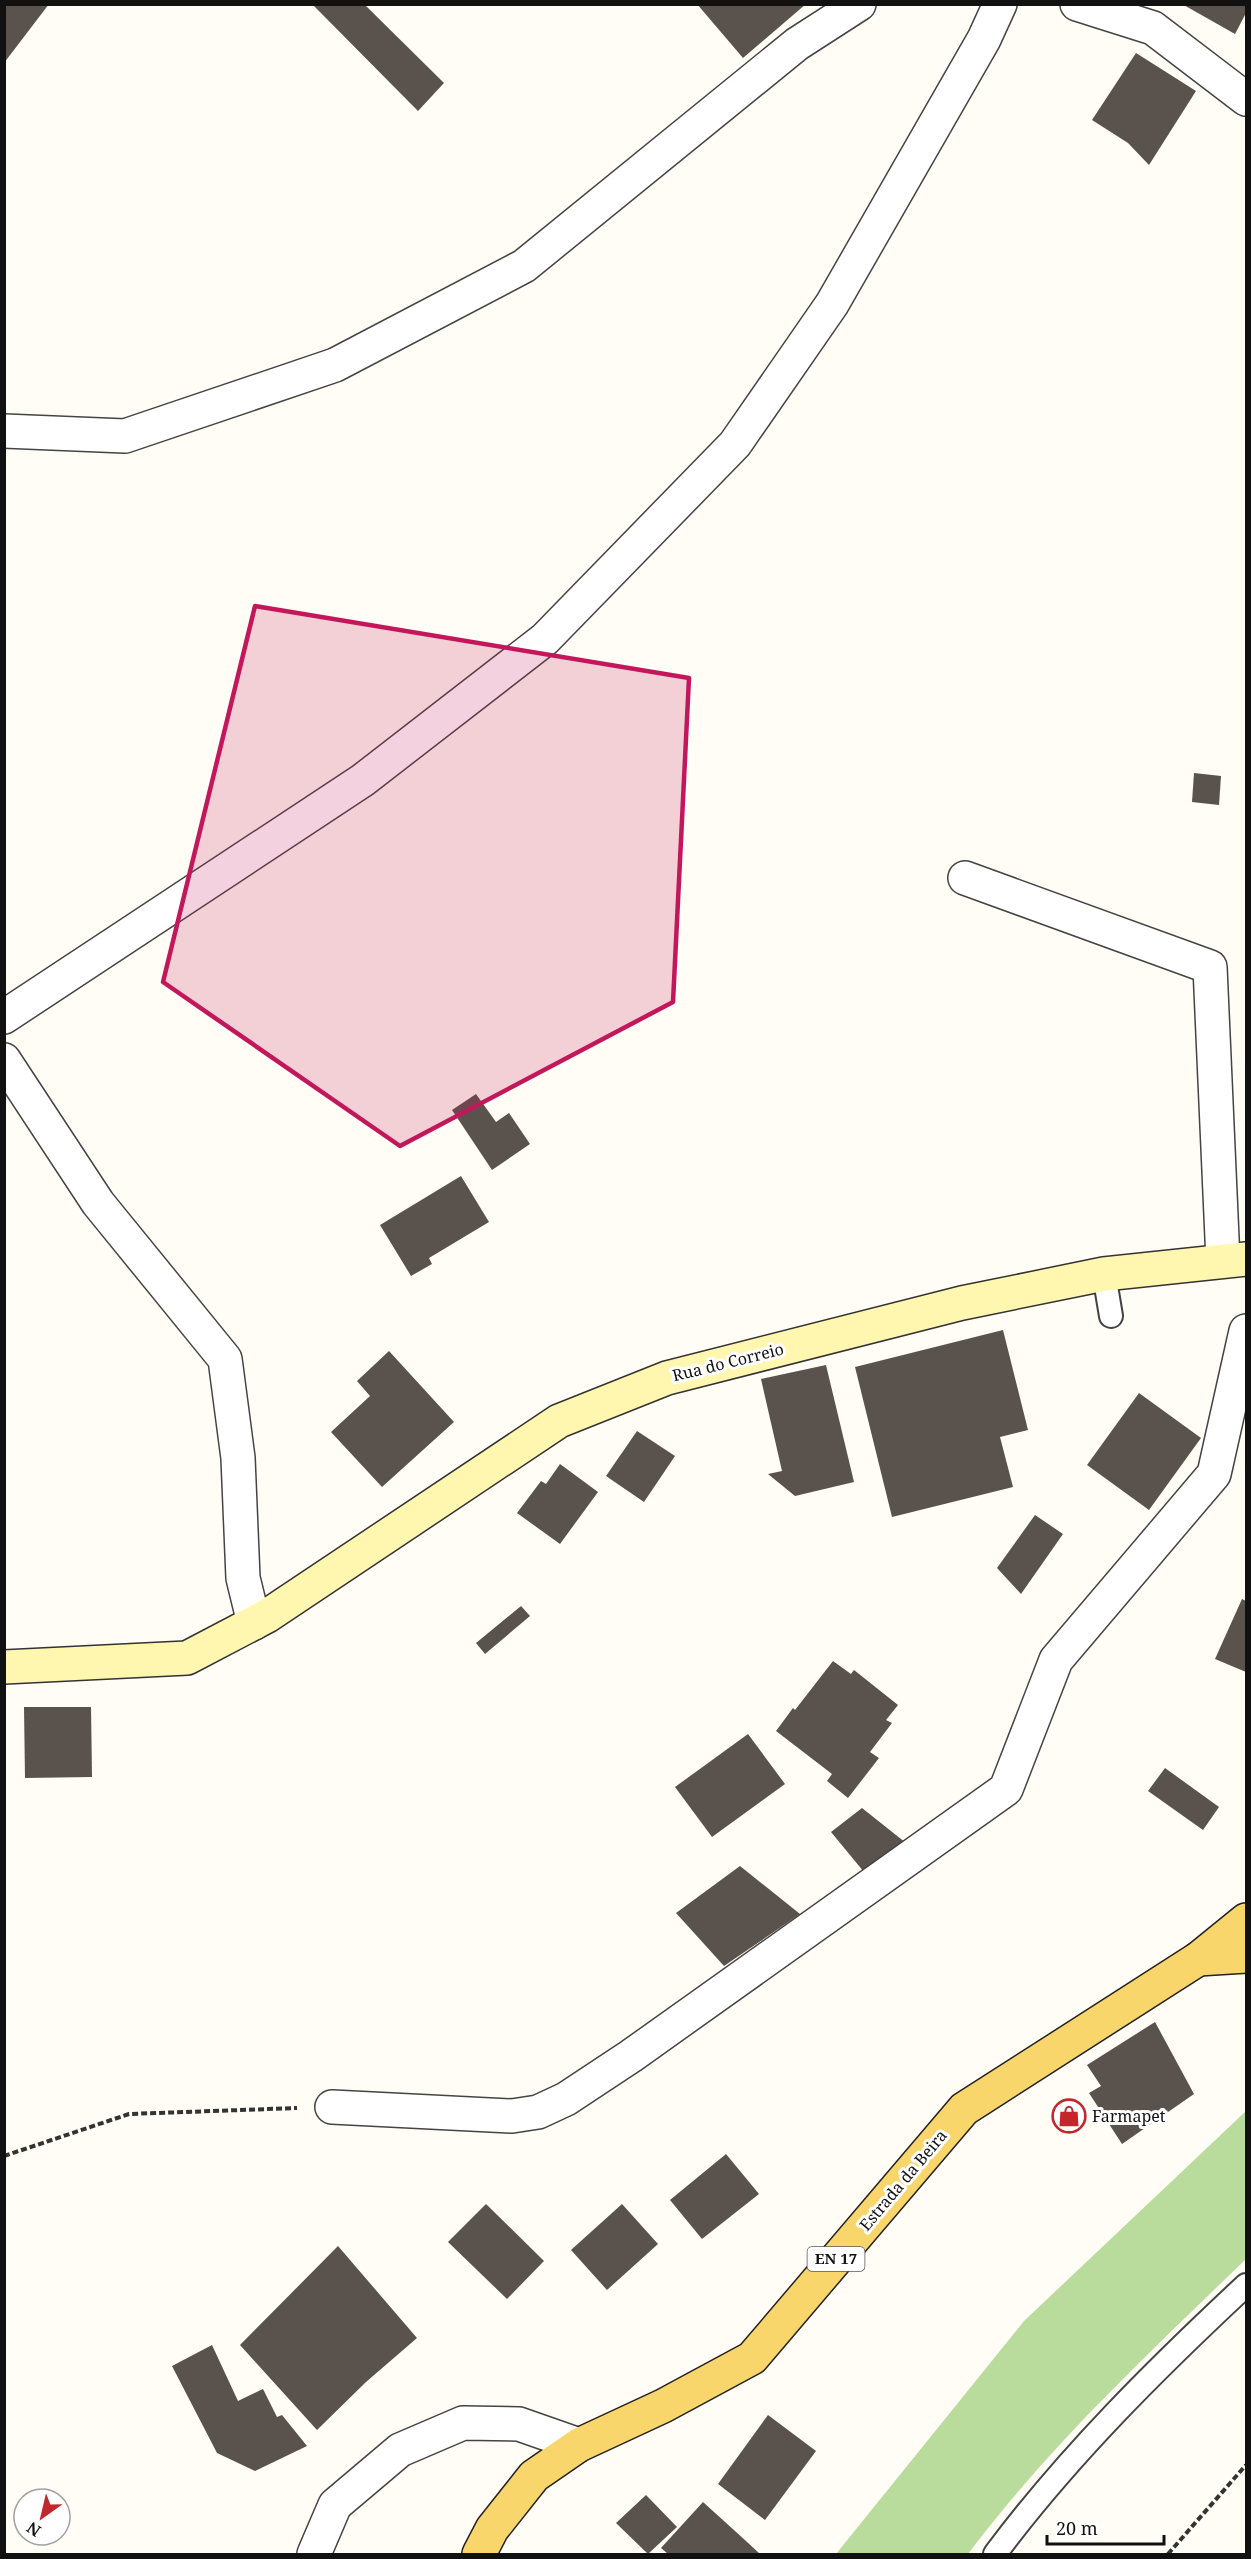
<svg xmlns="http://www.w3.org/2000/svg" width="1251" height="2559" viewBox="0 0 1251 2559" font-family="'Noto Serif',serif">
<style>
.forest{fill:#b9dc9c}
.building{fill:#5a524d}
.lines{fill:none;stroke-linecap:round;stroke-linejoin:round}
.lane-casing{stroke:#444;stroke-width:26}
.street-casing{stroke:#444;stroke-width:36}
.secondary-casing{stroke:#333;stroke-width:36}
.primary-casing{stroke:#222;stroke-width:36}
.path{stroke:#333;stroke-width:4;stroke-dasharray:6 3;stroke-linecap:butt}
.lane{stroke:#fff;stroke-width:22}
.street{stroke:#fff;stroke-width:33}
.secondary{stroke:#fff6b0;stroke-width:33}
.primary{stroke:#f9d66b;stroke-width:33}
.marked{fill:#c2185b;fill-opacity:0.2;stroke:#c2185b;stroke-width:4.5;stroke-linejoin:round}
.labels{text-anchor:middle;stroke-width:6;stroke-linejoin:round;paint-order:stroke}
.shield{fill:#fff;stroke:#585858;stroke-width:1.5}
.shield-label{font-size:15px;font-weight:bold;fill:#111}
.street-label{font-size:16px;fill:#111;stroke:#fff}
.poi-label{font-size:16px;fill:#111;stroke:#fff;text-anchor:start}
</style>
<rect width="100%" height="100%" fill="#fffdf5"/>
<!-- forest -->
<path class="forest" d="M1246,2111V2259C1149,2353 1049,2446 968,2554H836L1024,2321Z"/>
<!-- building -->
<g class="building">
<polygon points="4,4 49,4 4,63"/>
<polygon points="312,4 364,4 444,83 418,111"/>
<polygon points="697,4 806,4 743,58"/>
<polygon points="1182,4 1246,4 1246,13 1235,34"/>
<polygon points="1136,53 1196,91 1149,165 1128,143 1092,120"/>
<polygon points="1194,773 1221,776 1219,805 1192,802"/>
<polygon points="476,1094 496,1122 509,1113 530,1144 492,1170 452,1110"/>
<polygon points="461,1176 489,1222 429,1258 432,1264 411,1276 380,1225"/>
<polygon points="1003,1330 1028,1430 1000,1437 1013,1487 892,1517 855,1367"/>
<polygon points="389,1351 454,1422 382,1487 331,1432 370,1396 357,1381"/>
<polygon points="826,1365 854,1482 795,1496 768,1474 782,1471 761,1379"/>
<polygon points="1139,1393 1201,1438 1149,1510 1087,1465"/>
<polygon points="637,1431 675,1456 644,1502 606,1476"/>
<polygon points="560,1464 598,1492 560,1544 517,1513 541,1481 546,1484"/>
<polygon points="1035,1515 1063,1534 1021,1594 997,1568"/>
<polygon points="1242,1599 1246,1601 1246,1672 1215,1659"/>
<polygon points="521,1606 530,1616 485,1654 476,1643"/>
<polygon points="833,1661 851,1674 854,1670 898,1705 886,1720 892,1723 870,1752 879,1758 848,1798 827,1781 832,1774 776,1731 793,1708 795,1710"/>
<polygon points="24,1707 91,1707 92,1777 25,1778"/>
<polygon points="748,1734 785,1784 712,1837 675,1787"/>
<polygon points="1165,1768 1219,1807 1203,1830 1148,1791"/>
<polygon points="862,1808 906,1843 864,1872 831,1832"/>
<polygon points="740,1866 800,1914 724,1966 676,1913"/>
<polygon points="1155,2022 1194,2094 1122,2144 1089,2093 1101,2086 1087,2065"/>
<polygon points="726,2154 759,2194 702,2239 670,2200"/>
<polygon points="486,2204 544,2261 507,2299 448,2242"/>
<polygon points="622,2204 658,2244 607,2290 571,2250"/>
<polygon points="338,2246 417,2338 366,2382 317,2430 240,2345"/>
<polygon points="212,2345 238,2401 263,2389 277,2417 282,2415 307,2446 255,2471 217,2453 172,2366"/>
<polygon points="768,2415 816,2451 765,2520 718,2484"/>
<polygon points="646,2495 677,2527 648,2554 616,2523"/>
<polygon points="703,2502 746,2541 760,2554 668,2554 661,2548"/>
</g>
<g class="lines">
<!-- lane casing -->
<g class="lane-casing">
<g id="lane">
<polyline points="1104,1274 1111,1316"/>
<path d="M995,2554C1068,2456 1157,2368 1246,2285"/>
</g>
</g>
<!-- street casing -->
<g class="street-casing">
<g id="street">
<polyline points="1077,4 1153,28 1246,99"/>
<polyline points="4,431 125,436 335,365 524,266 797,44 859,4"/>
<polyline points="965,878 1210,967 1223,1261"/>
<polyline points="4,1017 363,780 545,639 735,444 832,304 984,39 1000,4"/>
<polyline points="4,1060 98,1203 225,1359 238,1458 243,1578 254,1623"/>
<polyline points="332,2107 512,2116 538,2112 566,2099 631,2056 1006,1789 1056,1660 1214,1474 1246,1331"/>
<polyline points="314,2554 335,2505 400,2450 463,2423 519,2424 579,2445"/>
</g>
</g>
<!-- secondary casing -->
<g class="secondary-casing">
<polyline id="secondary" points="4,1667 187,1658 267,1616 559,1421 667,1378 962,1303 1104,1274 1246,1259"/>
</g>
<!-- primary casing -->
<g class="primary-casing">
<g id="primary">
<polyline points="1198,1959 1246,1956"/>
<polyline points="479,2554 492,2529 534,2476 579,2445 663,2406 752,2358 964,2109 1198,1959 1246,1920"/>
</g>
</g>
<!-- path -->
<g class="path">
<polyline points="4,2156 129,2114 297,2108"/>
<polyline points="1168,2554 1246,2465"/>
</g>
<!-- lane -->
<use href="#lane" class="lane"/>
<!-- street -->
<use href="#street" class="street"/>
<!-- secondary -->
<use href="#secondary" class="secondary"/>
<!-- primary -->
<use href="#primary" class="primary"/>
</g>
<!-- marked area -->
<path class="marked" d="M255,606L689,678L673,1002L400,1146L163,982Z"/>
<!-- icons -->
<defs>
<g id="shop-ring" transform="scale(1.725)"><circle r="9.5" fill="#fff" stroke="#c4262e" stroke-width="1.5"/><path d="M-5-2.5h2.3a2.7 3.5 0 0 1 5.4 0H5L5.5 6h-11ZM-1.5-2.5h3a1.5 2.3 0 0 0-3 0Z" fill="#c4262e"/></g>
</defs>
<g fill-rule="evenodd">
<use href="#shop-ring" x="1069" y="2116"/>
</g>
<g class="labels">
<!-- shield labels -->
<rect class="shield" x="807.5" y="2247" width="57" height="24" rx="4.5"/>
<g class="shield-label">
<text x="836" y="2264">EN 17</text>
</g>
<!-- street labels -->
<g class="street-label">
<text transform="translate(728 1362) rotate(-14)" y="6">Rua do Correio</text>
<text transform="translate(903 2180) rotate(-50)" y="6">Estrada da Beira</text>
</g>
<!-- poi labels -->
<g class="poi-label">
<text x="1092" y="2122">Farmapet</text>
</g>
</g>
<!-- border -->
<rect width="1251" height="2559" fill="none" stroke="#111111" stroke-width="12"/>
<!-- north arrow -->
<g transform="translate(42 2517) rotate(214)"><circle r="28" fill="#ffffff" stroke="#a0a0a0" stroke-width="1.5"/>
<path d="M0-4.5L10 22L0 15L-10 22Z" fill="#c4262e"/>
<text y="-9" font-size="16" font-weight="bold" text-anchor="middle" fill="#111111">N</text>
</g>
<!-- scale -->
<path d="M1047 2535v9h117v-9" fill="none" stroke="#111111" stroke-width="3"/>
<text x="1056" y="2535" font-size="18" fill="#111111" stroke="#ffffff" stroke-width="4.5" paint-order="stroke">20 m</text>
</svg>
